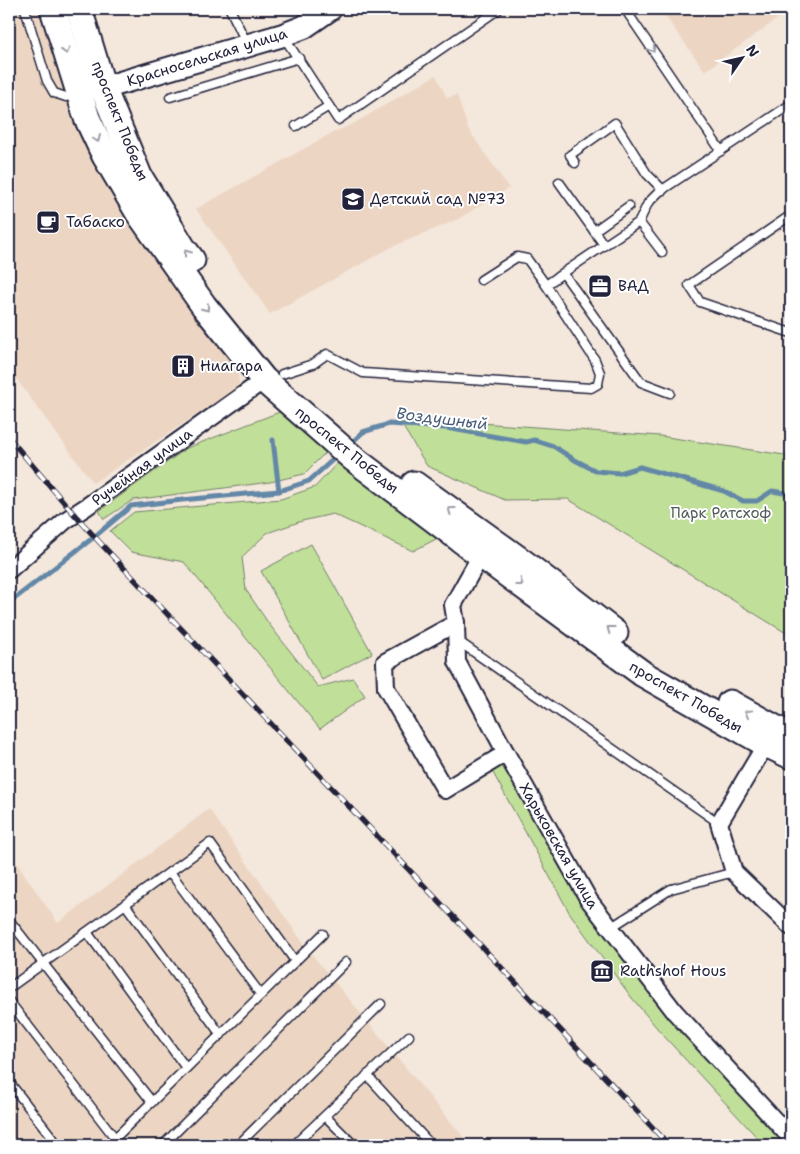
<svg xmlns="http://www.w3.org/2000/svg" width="800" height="1154" viewBox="0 0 800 1154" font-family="'Shantell Sans',sans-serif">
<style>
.built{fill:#ecd6c3}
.green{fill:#c0df98;stroke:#71806a}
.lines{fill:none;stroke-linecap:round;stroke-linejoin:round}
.stream{stroke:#6387a7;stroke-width:5}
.lane-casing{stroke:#22223b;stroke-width:11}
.street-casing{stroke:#22223b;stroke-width:20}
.secondary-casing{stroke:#22223b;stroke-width:26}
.primary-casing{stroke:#22223b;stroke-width:29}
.lane{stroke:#fff;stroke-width:8}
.street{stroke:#fff;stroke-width:16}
.secondary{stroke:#fff;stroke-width:22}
.primary{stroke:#fff;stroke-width:25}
.rail-casing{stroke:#22223b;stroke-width:5.5}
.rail{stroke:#fff;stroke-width:4;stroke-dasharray:11;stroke-linecap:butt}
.oneway{stroke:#9c9ca7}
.labels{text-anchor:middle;stroke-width:4;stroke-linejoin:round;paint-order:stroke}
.street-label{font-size:15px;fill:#22223b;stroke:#fff}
.poi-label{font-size:15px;fill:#22223b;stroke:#fff;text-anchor:start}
.park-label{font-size:15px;fill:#515b57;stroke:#fff}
.water-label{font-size:16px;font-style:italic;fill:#485d7a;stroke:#fff}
</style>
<rect width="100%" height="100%" fill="#f4e7dc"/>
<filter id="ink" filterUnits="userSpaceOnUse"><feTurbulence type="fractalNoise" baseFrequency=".02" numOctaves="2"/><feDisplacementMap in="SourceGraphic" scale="10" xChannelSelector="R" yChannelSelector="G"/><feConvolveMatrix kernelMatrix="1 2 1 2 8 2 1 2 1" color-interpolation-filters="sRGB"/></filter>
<g filter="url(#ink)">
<!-- built -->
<g class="built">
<polygon points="9,9 45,9 83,128 126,218 172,284 238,370 239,387 93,483 9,369"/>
<polygon points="660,9 791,9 705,71"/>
<polygon points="436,75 447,98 457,95 468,129 509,188 458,219 392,247 270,314 196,209 332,133 353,124"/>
<polygon points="209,809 309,951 470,1145 9,1145 9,852 58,923"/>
</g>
<!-- green -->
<g class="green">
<polygon points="282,411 330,448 304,474 270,482 133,500 104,519 99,511 187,448"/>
<polygon points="397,417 660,436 791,456 791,636 568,499 505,500 427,466"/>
<polygon points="340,460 438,538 413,551 333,514 302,521 267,533 242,557 246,590 269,624 318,687 353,678 365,696 320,729 184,562 131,552 110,531 134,512 281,499 315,487"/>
<polygon points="311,544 372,653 322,680 261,571"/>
<polygon points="505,765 583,904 788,1145 764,1145 662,1034 632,998 600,955 569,912 492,771"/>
</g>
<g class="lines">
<!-- stream -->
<g class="stream">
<polyline points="273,440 279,491"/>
<polyline points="348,446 363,432 389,424 446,428 526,442 534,440 553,446 575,460 596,471 620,473 640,467 724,491 743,501 757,501 772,491 791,494"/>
<polyline points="9,603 94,537 131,506 182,500 279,491 309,481 338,455"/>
</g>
<!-- lane casing -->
<g class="lane-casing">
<g id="lane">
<polyline points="25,9 47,81 54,93 66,97 77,94"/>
<polyline points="230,9 247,44"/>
<polyline points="625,9 721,151"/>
<polyline points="284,37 338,120 499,9"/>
<polyline points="170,97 299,58"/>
<polyline points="296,126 329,106"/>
<polyline points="575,163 570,155 615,123 647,174 663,190"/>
<polyline points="559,182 604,245"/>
<polyline points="791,215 689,285 700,302 791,333"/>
<polyline points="639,222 563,273 641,382 670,393"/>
<polyline points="594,231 629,206"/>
<polyline points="662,252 639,222 648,203 659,192 791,104"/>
<polyline points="481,280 517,257 527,259 546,285 563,273"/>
<polyline points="282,374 313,364 327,354 363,373 591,388 598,384 600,373 595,360 546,285"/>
<polyline points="458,641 719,823"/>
<polyline points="170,872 261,995"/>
<polyline points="125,904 221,1035"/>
<polyline points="9,920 152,1102"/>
<polyline points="610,928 671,889 734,872"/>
<polyline points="87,932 186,1068"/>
<polyline points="9,988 210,843 295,961"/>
<polyline points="9,1001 115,1138"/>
<polyline points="367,1075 431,1145"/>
<polyline points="9,1082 58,1145"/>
<polyline points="325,1116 354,1145"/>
<polyline points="108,1145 323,934"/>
<polyline points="163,1145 346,962"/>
<polyline points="238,1145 381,1004"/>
<polyline points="294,1145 409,1036"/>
</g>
</g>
<!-- street casing -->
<g class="street-casing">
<g id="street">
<polyline points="481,555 453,605 456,623 457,662 506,753 589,900 675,1012 791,1138"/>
<polyline points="9,570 66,520 86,507 264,380"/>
<polyline points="456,623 385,662 386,688 445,790 506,753"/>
<polyline points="766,744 719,823 734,872 791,927"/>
</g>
</g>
<!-- secondary casing -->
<g class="secondary-casing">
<polyline id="secondary" points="103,88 283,35 304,27 330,9"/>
</g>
<!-- primary casing -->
<g class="primary-casing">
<g id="primary">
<polyline points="53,9 87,118 105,156 138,212 204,306 264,380 354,459 481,555 643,674 766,744 791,756"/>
<polyline points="79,9 103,88 139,176 183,248 192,260"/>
<polyline points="414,484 524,563 615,633"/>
<polyline points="730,703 773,727 791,736"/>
</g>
</g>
<!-- lane -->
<use href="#lane" class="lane"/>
<!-- street -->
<use href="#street" class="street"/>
<!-- secondary -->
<use href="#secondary" class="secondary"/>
<!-- primary -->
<use href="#primary" class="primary"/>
<!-- rail casing -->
<g class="rail-casing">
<polyline id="rail" points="9,438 74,514 103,546 669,1145"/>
</g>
<!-- rail -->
<use href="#rail" class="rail"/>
</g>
<!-- one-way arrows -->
<defs><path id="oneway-chevron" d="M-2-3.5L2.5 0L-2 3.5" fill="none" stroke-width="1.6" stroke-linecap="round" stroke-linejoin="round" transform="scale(1.25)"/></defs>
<g class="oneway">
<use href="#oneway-chevron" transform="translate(652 49) rotate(56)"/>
<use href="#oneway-chevron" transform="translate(66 51) rotate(73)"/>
<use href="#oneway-chevron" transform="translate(97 139) rotate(66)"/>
<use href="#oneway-chevron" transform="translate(187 253) rotate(-126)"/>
<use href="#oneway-chevron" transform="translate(206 308) rotate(52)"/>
<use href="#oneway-chevron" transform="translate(451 510) rotate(-144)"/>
<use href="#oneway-chevron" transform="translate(520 583) rotate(37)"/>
<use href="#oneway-chevron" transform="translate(610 629) rotate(-143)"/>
<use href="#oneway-chevron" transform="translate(748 713) rotate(-151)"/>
</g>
</g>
<!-- icons -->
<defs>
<g id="school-square" transform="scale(1.25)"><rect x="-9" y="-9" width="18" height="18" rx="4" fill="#22223b" stroke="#fff"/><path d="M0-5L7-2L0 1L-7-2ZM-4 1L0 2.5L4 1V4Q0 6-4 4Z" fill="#fff"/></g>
<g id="cafe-square" transform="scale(1.25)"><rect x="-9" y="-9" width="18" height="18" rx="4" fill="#22223b" stroke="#fff"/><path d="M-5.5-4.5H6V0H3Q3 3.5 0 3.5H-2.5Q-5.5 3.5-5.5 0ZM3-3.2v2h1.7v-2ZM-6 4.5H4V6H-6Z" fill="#fff"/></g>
<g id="office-square" transform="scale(1.25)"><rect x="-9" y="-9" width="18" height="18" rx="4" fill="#22223b" stroke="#fff"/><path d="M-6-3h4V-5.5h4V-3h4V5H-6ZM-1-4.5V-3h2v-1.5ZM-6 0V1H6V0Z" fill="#fff"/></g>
<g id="building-square" transform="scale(1.25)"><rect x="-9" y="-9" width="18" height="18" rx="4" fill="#22223b" stroke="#fff"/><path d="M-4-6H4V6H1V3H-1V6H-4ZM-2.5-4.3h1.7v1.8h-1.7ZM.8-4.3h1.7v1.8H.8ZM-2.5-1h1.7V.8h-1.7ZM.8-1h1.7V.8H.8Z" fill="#fff"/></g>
<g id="museum-square" transform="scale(1.25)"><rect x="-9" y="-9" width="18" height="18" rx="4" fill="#22223b" stroke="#fff"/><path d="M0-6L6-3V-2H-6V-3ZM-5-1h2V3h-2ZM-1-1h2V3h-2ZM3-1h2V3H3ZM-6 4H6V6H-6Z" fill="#fff"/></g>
</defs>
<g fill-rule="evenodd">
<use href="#school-square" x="353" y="199"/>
<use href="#cafe-square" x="48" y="222"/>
<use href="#office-square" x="600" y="286"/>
<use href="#building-square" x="183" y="366"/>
<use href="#museum-square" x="602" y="971"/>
</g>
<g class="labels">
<!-- street labels -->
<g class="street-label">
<text transform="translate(207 57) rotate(-17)" y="5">Красносельская улица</text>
<text transform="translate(120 121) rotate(68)" y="5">проспект Победы</text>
<text transform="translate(347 450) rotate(39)" y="5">проспект Победы</text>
<text transform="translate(142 467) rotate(-36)" y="5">Ручейная улица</text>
<text transform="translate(686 697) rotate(30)" y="5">проспект Победы</text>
<text transform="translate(559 846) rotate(60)" y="5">Харьковская улица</text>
</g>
<!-- poi labels -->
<g class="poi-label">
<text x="370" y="204">Детский сад №73</text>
<text x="66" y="227">Табаско</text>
<text x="618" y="291">ВАД</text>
<text x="200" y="371">Ниагара</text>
<text x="620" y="976">Rathshof Hous</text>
</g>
<!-- park labels -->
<g class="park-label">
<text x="721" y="518">Парк Ратсхоф</text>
</g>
<!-- water labels -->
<g class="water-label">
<text transform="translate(442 418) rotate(7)" y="6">Воздушный</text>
</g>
</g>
<!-- margin -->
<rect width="800" height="1154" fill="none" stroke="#fff" stroke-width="30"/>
<rect x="15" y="15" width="770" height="1124" fill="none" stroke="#22223b" stroke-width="2" filter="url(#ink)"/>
<!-- north arrow -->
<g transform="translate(742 58) rotate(56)" stroke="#ffffff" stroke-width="4" paint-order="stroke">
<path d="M0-4L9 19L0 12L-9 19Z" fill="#22223b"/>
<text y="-8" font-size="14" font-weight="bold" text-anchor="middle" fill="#22223b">N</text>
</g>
</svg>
